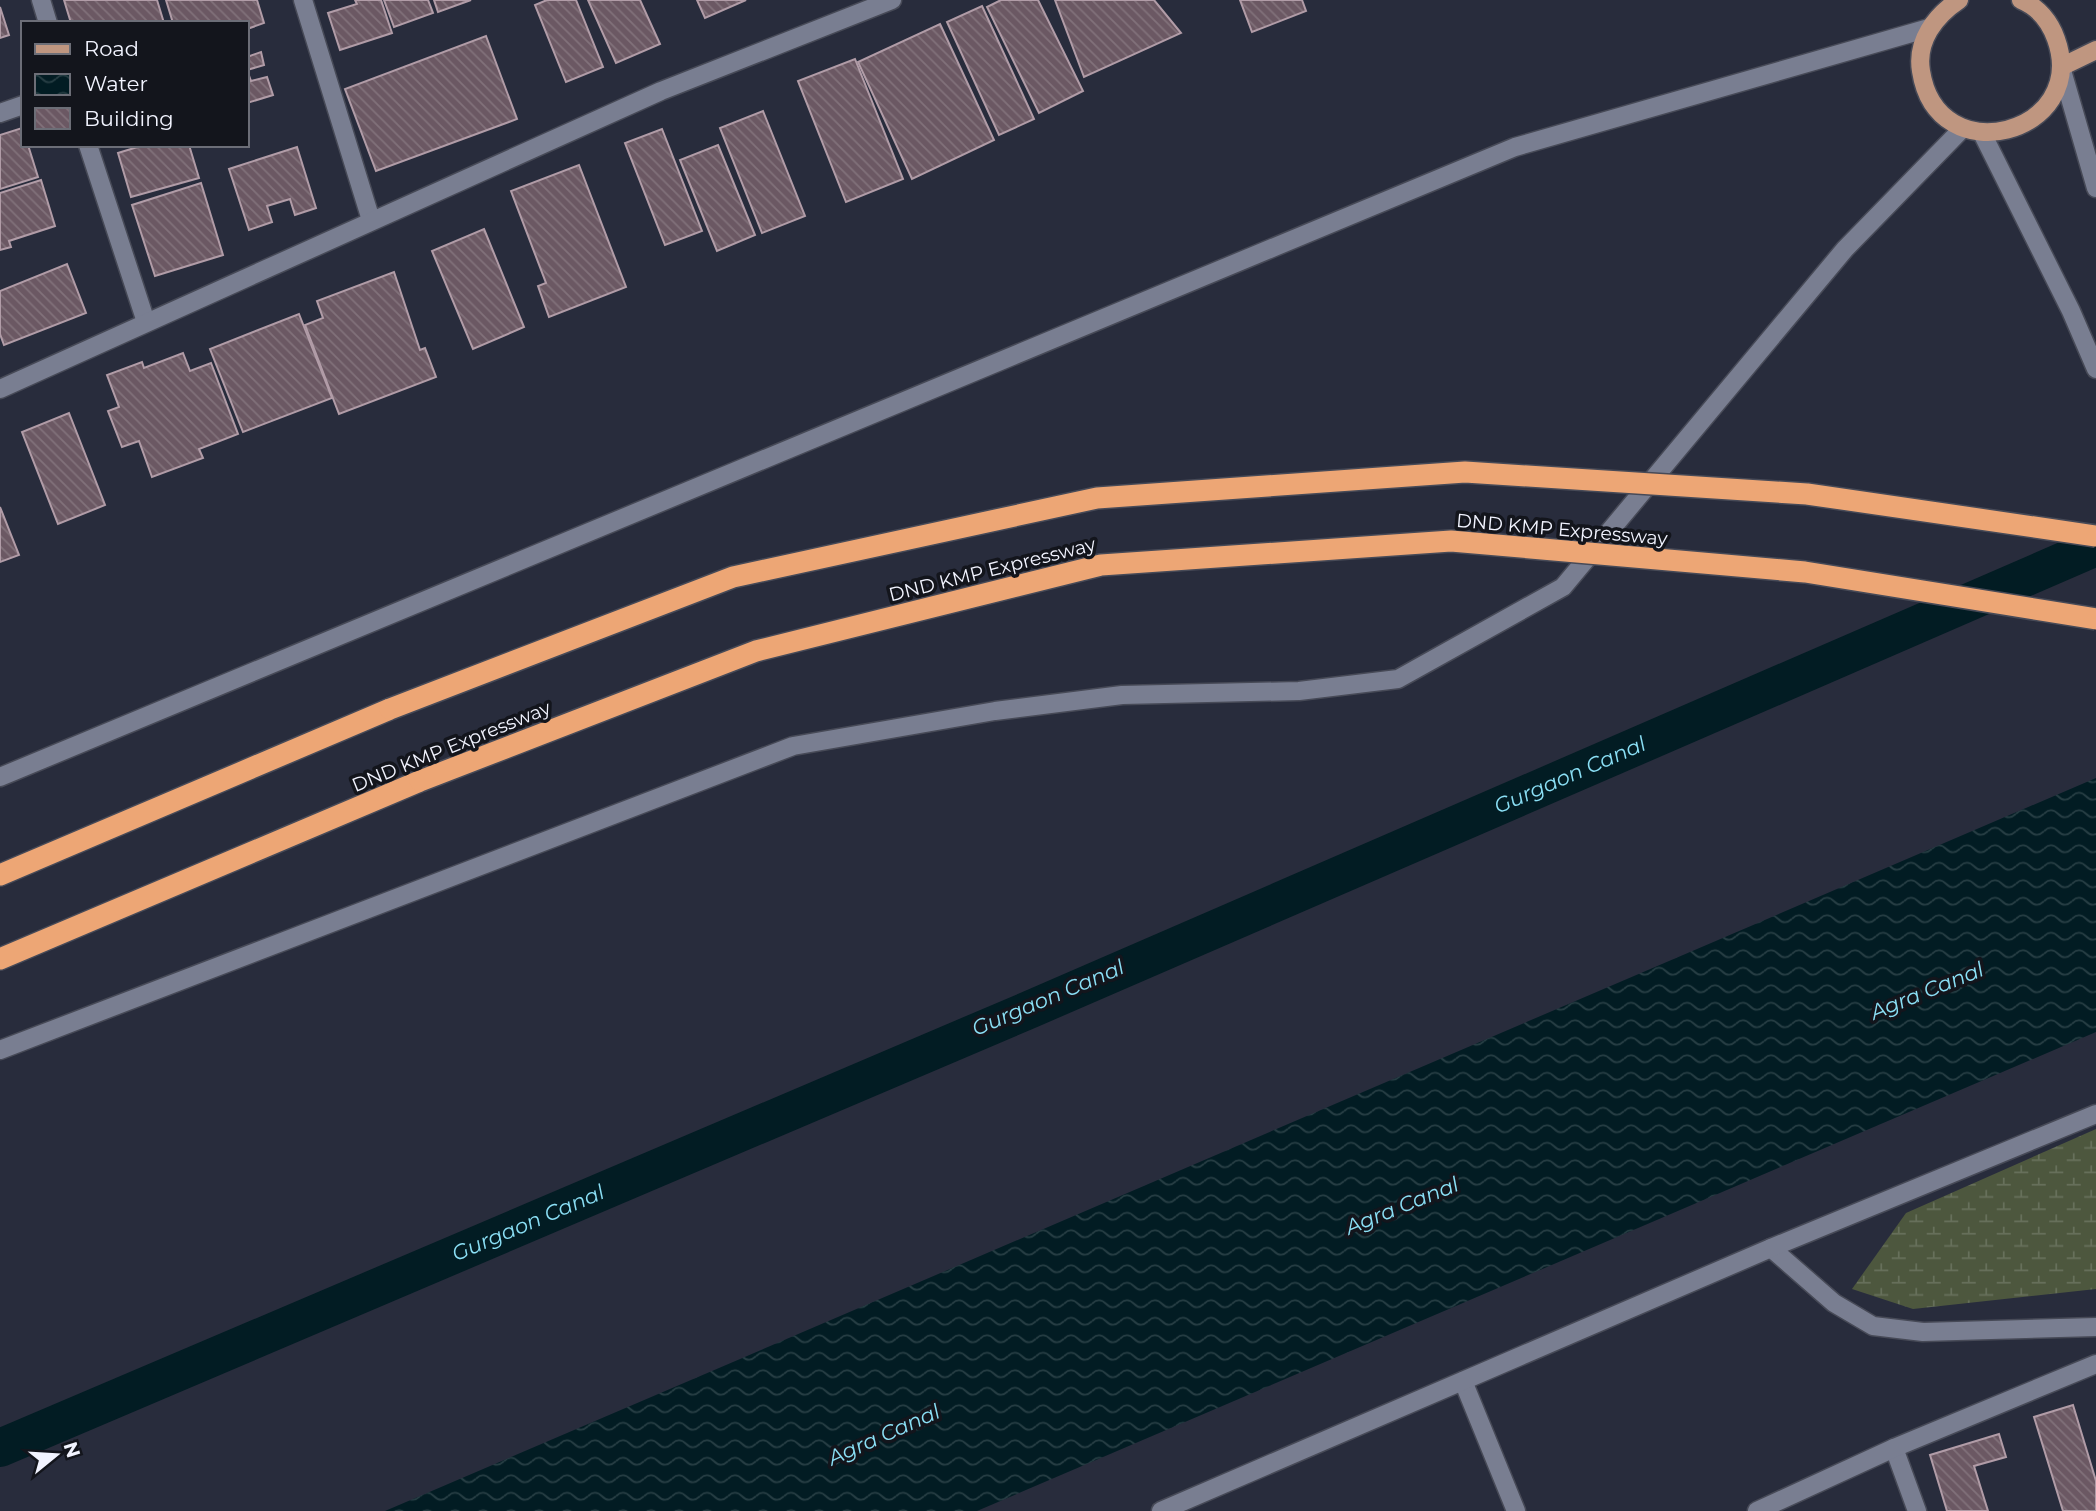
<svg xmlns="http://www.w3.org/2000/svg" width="2096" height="1511" viewBox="0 0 2096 1511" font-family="Montserrat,sans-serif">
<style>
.wetland{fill:url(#wetland-marsh)}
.water{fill:url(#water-waves)}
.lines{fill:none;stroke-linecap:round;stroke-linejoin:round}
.canal{stroke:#021c23;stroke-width:38}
.building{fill:url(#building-back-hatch);stroke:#b19ca7;stroke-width:2}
.minor-casing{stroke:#474a57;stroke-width:21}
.major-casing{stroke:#474a57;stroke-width:21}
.highway-casing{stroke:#474a57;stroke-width:24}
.minor{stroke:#797e91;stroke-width:18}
.major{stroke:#bf9680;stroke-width:18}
.highway{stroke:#eda675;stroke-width:21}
.highway-bridge-casing{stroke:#474a57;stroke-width:24;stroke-linecap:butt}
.highway-bridge{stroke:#eda675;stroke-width:21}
.labels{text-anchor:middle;stroke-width:7;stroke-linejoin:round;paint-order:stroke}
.street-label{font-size:19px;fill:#f2f4ff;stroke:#13151c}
.water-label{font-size:21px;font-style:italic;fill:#8be0f6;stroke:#13151c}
</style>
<defs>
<pattern id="wetland-marsh" width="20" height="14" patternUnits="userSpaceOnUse" patternTransform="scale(1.75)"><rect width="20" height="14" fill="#4d573e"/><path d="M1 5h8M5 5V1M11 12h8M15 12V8" fill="none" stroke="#67705b"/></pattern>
<pattern id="water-waves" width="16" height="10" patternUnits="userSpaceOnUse" patternTransform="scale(1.75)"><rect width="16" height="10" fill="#021c23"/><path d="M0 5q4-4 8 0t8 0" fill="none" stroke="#273e44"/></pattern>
<pattern id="building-back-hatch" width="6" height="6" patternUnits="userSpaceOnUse" patternTransform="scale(1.75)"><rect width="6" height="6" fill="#6b5863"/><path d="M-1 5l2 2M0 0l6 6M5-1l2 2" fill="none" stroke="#81717a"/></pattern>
</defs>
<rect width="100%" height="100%" fill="#282c3c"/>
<!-- wetland -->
<polygon class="wetland" points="2096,1129 2096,1289 1913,1309 1852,1289 1906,1213"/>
<!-- water -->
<polygon class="water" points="2096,778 2096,1032 977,1511 385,1511"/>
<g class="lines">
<!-- canal -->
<path class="canal" id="s1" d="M0,1448L1031,1009L2096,547"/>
</g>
<!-- building -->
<g class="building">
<polygon points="64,0 157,0 164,23 71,23"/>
<polygon points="166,0 257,0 264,23 247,29 247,23 173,23"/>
<polygon points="355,0 381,0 392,33 340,50 328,13 357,4"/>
<polygon points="384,0 428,0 433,13 394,27"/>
<polygon points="434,0 471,0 438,12"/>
<polygon points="547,0 576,0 603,67 566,82 535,5"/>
<polygon points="588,0 640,0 660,44 616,63"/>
<polygon points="697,0 746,0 705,18"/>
<polygon points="1001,0 1038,0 1083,91 1039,113 987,7"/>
<polygon points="1055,0 1154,0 1181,33 1084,77"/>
<polygon points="1240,0 1302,0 1306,11 1252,32"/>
<polygon points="982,6 1034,119 999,135 947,22"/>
<polygon points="0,7 9,35 0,38"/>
<polygon points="940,24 994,140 912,179 858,62"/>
<polygon points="486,36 517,119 376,171 345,89"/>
<polygon points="261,52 264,65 247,70 251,81 267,77 273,95 247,103 247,57"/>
<polygon points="855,59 903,179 846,202 798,81"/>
<polygon points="763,111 805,216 762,233 720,128"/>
<polygon points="22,128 23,145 28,145 38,177 0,189 0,135"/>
<polygon points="662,129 702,231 665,245 625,143"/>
<polygon points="144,145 189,145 199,178 131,197 118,153"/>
<polygon points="718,145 755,235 717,251 680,160"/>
<polygon points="297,147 316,208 295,215 290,199 267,206 272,222 249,230 229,169"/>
<polygon points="579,165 626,287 549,317 538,286 546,283 511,191"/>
<polygon points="41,180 55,226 9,241 11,247 0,250 0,193"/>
<polygon points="201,183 223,255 155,276 132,205"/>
<polygon points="484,229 524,327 473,349 432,251"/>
<polygon points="67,264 86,313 4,345 0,334 0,291"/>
<polygon points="394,272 420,350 425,348 436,377 339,414 305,325 323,318 317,301"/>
<polygon points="299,314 332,398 243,432 210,349"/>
<polygon points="183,353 190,371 211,363 238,434 199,449 203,458 152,477 139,441 122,447 108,411 119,407 107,375 142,362 144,368"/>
<polygon points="69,413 105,505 58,524 22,432"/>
<polygon points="0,507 19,555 0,562"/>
<polygon points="2073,1405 2096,1481 2096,1511 2063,1511 2034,1417"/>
<polygon points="1999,1434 2006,1457 1974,1466 1988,1511 1947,1511 1930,1455"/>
</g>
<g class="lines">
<!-- minor casing -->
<g class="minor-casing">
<g id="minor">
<polyline points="41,0 48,23"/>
<polyline points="303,0 371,220"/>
<polyline points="2061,67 2096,188"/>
<polyline points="0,113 23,105"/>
<polyline points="1982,133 2071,311 2096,369"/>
<polyline points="88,145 146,322"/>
<polyline points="0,389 661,91 892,0"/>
<polyline points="0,777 1515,147 1929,28"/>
<polyline points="0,1050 793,746 995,711 1122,695 1299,691 1398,679 1563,587 1845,249 1963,128"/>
<polyline points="1771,1248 1834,1303 1873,1326 1923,1332 2096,1327"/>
<polyline points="1463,1381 1516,1511"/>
<polyline points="1894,1448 1917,1511"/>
<polyline points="1161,1511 1771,1248 2096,1114"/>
<polyline points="1757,1511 1894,1448 2096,1364"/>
</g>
</g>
<!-- major casing -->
<g class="major-casing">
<g id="major">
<path d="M1959,0C1935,16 1916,41 1921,71C1937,175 2090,134 2056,39C2050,22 2038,7 2021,0"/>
<polyline points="2061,67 2096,50"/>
</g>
</g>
<!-- highway casing -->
<g class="highway-casing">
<g id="highway">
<polyline points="0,875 390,709"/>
<polyline points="0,959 420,781"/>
</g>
</g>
<!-- minor -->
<use href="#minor" class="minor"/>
<!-- major -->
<use href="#major" class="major"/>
<!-- highway -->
<use href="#highway" class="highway"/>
<!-- highway-bridge casing -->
<g class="highway-bridge-casing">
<g id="highway-bridge">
<polyline points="390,709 733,577 1097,498 1465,472 1807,494 2096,536"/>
<polyline points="420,781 756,651 1101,565 1451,541 1805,572 2096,619"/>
</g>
</g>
<!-- highway-bridge -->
<use href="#highway-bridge" class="highway-bridge"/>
</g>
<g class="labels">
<!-- street labels -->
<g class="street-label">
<text transform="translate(1562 529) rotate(5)" y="7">DND KMP Expressway</text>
<text transform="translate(992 569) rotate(-14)" y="7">DND KMP Expressway</text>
<text transform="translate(451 746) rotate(-22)" y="7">DND KMP Expressway</text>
</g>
<!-- water labels -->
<g class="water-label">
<text dy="7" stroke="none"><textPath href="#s1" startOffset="1708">Gurgaon Canal</textPath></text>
<text transform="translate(1927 991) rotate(-22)" y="7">Agra Canal</text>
<text transform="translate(1048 998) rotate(-23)" y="7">Gurgaon Canal</text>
<text transform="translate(1402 1206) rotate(-22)" y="7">Agra Canal</text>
<text dy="7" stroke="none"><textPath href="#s1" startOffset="574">Gurgaon Canal</textPath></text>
<text transform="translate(884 1435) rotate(-24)" y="7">Agra Canal</text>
</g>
</g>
<!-- legend -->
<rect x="21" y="21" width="228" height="126" fill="#13151c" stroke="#6c6e77" stroke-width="2"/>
<rect x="35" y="44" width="35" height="10" fill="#bf9680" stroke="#6c6e77" stroke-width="2"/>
<text x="84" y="56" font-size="21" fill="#f2f4ff">Road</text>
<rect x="35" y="74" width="35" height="21" fill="url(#water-waves)" stroke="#6c6e77" stroke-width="2"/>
<text x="84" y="91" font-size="21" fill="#f2f4ff">Water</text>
<rect x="35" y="108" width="35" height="21" fill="url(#building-back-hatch)" stroke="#6c6e77" stroke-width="2"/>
<text x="84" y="126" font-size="21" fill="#f2f4ff">Building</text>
<!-- north arrow -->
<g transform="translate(56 1455) rotate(72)" stroke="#13151c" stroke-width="5" paint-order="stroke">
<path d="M0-5L12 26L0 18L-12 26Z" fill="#f2f4ff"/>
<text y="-10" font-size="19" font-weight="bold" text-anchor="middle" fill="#f2f4ff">N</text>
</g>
</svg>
